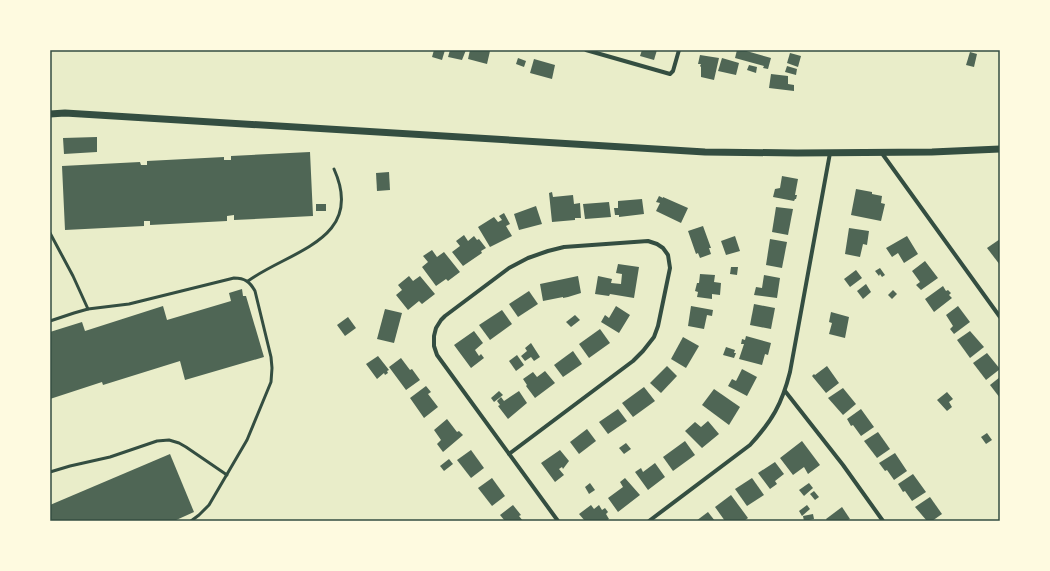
<svg xmlns="http://www.w3.org/2000/svg" width="1050" height="571" viewBox="0 0 1050 571" font-family="'Work Sans',sans-serif">
<style>
.building{fill:#4f6655}
.lines{fill:none;stroke-linecap:round;stroke-linejoin:round}
.service{stroke:#344e41;stroke-width:3}
.minor{stroke:#344e41;stroke-width:4}
.tertiary{stroke:#344e41;stroke-width:7}
.neatline{fill:none;stroke:#344e41;stroke-width:1.5}
</style>
<rect width="100%" height="100%" fill="#e9edc9"/>
<!-- building -->
<g class="building">
<polygon points="434,50 445,50 442,60 432,57"/>
<polygon points="450,50 466,50 462,60 448,57"/>
<polygon points="470,50 490,51 487,64 468,59"/>
<polygon points="642,50 657,50 654,60 640,56"/>
<polygon points="737,50 743,50 771,58 768,69 763,68 764,66 735,58"/>
<polygon points="970,52 977,54 974,67 966,65"/>
<polygon points="790,53 801,56 798,67 787,63"/>
<polygon points="700,55 719,58 714,80 701,77 701,67 700,66 701,64 698,64"/>
<polygon points="518,58 526,61 524,67 516,64"/>
<polygon points="722,58 739,63 736,75 718,71"/>
<polygon points="534,59 555,65 552,79 530,73"/>
<polygon points="749,65 757,67 756,73 747,70"/>
<polygon points="787,66 797,69 796,75 785,72"/>
<polygon points="771,74 788,76 788,84 794,85 794,91 769,88"/>
<polygon points="97,137 97,152 64,154 63,138"/>
<polygon points="310,152 313,216 234,220 234,215 227,216 227,221 150,225 150,221 144,221 144,226 65,230 62,166 140,162 141,165 147,165 147,161 224,157 224,160 231,160 231,156"/>
<polygon points="389,172 390,190 377,191 376,173"/>
<polygon points="782,176 798,179 795,195 797,195 796,199 795,199 794,201 773,197 775,189 780,188"/>
<polygon points="856,189 872,192 872,194 882,196 881,203 885,204 881,221 851,215"/>
<polygon points="552,192 553,197 573,195 574,204 580,203 581,218 575,218 575,220 552,222 549,193"/>
<polygon points="659,196 663,198 663,197 688,208 681,223 656,211 660,203 656,202"/>
<polygon points="642,199 644,214 619,217 619,215 615,215 614,208 618,208 618,201"/>
<polygon points="609,202 611,217 585,219 583,204"/>
<rect x="316" y="204" width="10" height="7"/>
<polygon points="536,206 542,224 519,230 514,214"/>
<polygon points="776,207 793,209 788,235 772,232"/>
<polygon points="504,213 510,224 506,226 512,236 490,247 478,227 494,217 498,222 502,220 499,216"/>
<polygon points="703,226 711,248 709,248 711,254 700,258 698,253 696,254 688,231"/>
<polygon points="849,228 869,231 867,245 863,244 860,257 845,254"/>
<polygon points="464,235 468,241 474,236 477,240 479,239 486,248 481,251 482,253 463,266 452,252 460,246 456,241"/>
<polygon points="735,236 740,251 726,255 721,241"/>
<polygon points="907,236 918,254 904,263 898,253 892,257 886,248"/>
<polygon points="770,239 787,242 782,268 766,265"/>
<polygon points="1000,239 1000,265 987,248"/>
<polygon points="432,250 437,257 444,252 460,272 448,281 446,279 436,286 422,267 428,262 423,256"/>
<polygon points="925,261 938,278 921,290 916,285 920,282 912,271"/>
<polygon points="618,264 639,267 634,298 610,294 609,296 595,294 598,276 612,279 611,283 621,284 622,274 616,273"/>
<polygon points="731,267 738,267 737,275 730,274"/>
<polygon points="880,268 885,275 882,277 880,274 879,276 875,271"/>
<polygon points="856,270 862,278 850,287 844,279"/>
<polygon points="700,274 715,275 714,282 721,283 720,295 712,294 712,299 697,297 698,292 695,291 697,283 699,283"/>
<polygon points="764,275 780,278 777,298 754,295 756,287 762,288"/>
<polygon points="409,276 413,281 420,276 435,294 422,304 419,301 408,310 396,295 402,290 398,285"/>
<polygon points="578,276 581,293 568,297 563,298 563,297 543,301 540,284"/>
<polygon points="866,284 871,292 863,299 857,291"/>
<polygon points="943,286 946,291 948,290 951,293 949,295 952,298 934,312 925,299"/>
<polygon points="242,289 243,296 246,296 264,357 185,380 180,361 103,385 102,382 50,399 50,332 82,322 85,331 163,306 167,320 231,301 229,293"/>
<polygon points="893,290 897,294 892,299 888,295"/>
<polygon points="529,291 538,304 518,317 509,304"/>
<polygon points="754,304 775,308 771,329 750,325"/>
<polygon points="616,306 630,315 619,333 601,322 605,315 609,318"/>
<polygon points="691,306 713,310 712,316 707,315 704,329 688,326"/>
<polygon points="958,306 970,322 954,334 950,329 953,326 946,315"/>
<polygon points="385,309 402,313 394,343 377,339"/>
<polygon points="502,310 512,324 490,340 479,325"/>
<polygon points="831,312 849,317 845,338 829,334 832,323 829,322"/>
<polygon points="575,315 580,320 571,327 566,322"/>
<polygon points="348,317 356,328 345,336 337,325"/>
<polygon points="600,329 610,343 589,358 579,344"/>
<polygon points="474,331 483,343 475,350 479,356 481,354 484,358 471,368 454,345"/>
<polygon points="970,331 984,347 970,358 957,340"/>
<polygon points="746,336 771,343 768,355 765,354 762,365 739,359 744,344 741,344 742,339 745,340"/>
<polygon points="683,337 699,346 686,368 671,359"/>
<polygon points="531,343 540,357 534,361 531,357 525,361 521,356 527,351 525,348"/>
<polygon points="726,347 735,350 734,353 736,353 734,358 723,355"/>
<polygon points="573,351 582,364 563,377 554,365"/>
<polygon points="987,353 1000,369 986,380 973,363"/>
<polygon points="517,355 524,365 516,371 509,361"/>
<polygon points="378,356 389,370 387,371 388,373 385,375 384,373 377,379 366,364"/>
<polygon points="401,358 410,370 412,369 420,380 406,390 389,367"/>
<polygon points="667,366 677,376 661,393 650,383"/>
<polygon points="827,366 839,383 826,393 812,376 814,374 815,375"/>
<polygon points="742,369 757,377 747,396 728,386 732,379 736,381"/>
<polygon points="545,371 555,383 535,398 526,386 527,385 523,379 533,372 537,377"/>
<polygon points="1000,377 1000,398 990,385"/>
<polygon points="426,386 431,392 428,394 438,407 424,418 410,398"/>
<polygon points="644,387 655,401 633,417 622,403"/>
<polygon points="843,388 856,404 843,415 828,398"/>
<polygon points="714,389 740,407 729,425 702,405"/>
<polygon points="499,391 503,395 494,402 491,398"/>
<polygon points="519,391 527,403 508,419 498,406 500,405 497,401 501,397 504,401"/>
<polygon points="947,392 953,399 949,402 952,407 947,411 937,400"/>
<polygon points="618,409 627,421 608,434 599,422"/>
<polygon points="861,409 874,427 861,436 853,425 851,426 847,419"/>
<polygon points="447,419 457,432 459,431 463,435 443,452 437,444 441,440 434,430"/>
<polygon points="708,421 719,434 702,448 685,431 695,422 701,427"/>
<polygon points="587,429 596,441 579,454 570,442"/>
<polygon points="878,432 890,449 877,458 864,441"/>
<polygon points="987,433 992,440 986,444 981,437"/>
<polygon points="685,441 695,455 673,471 663,457"/>
<polygon points="802,441 820,465 808,474 804,467 793,475 780,458"/>
<polygon points="626,443 631,449 624,454 619,448"/>
<polygon points="471,450 484,468 471,478 457,460"/>
<polygon points="560,450 569,461 563,469 562,467 559,469 564,475 555,482 541,463"/>
<polygon points="895,453 907,471 894,480 887,470 885,471 879,463"/>
<polygon points="170,454 194,512 174,521 50,521 50,505"/>
<polygon points="449,459 453,464 444,471 440,466"/>
<polygon points="775,462 784,474 775,481 777,484 770,489 758,473"/>
<polygon points="655,463 665,477 648,490 635,472 641,468 643,472"/>
<polygon points="913,474 926,492 912,501 905,491 903,492 898,484"/>
<polygon points="492,478 505,496 492,506 478,488"/>
<polygon points="625,478 640,495 618,512 608,498 623,487 620,482"/>
<polygon points="752,478 764,495 747,506 735,489"/>
<polygon points="590,483 595,490 589,494 585,487"/>
<polygon points="809,483 813,488 804,496 799,490"/>
<polygon points="814,491 819,497 815,500 810,494"/>
<polygon points="731,495 748,518 744,521 725,521 715,507"/>
<polygon points="930,497 942,514 932,521 927,521 915,507"/>
<polygon points="513,505 521,515 519,516 523,521 505,521 500,515"/>
<polygon points="591,505 594,509 599,505 602,510 605,508 608,512 606,514 609,519 606,521 585,521 579,514"/>
<polygon points="807,505 810,509 802,516 799,511"/>
<polygon points="842,507 850,519 846,521 827,521 826,519"/>
<polygon points="708,512 715,521 696,521"/>
<polygon points="813,514 814,519 804,521 803,516"/>
</g>
<g class="lines">
<!-- service -->
<g class="service">
<polyline points="50,233 73,276 88,309"/>
<path d="M248,281C289,251 366,240 334,169"/>
<path d="M50,321L74,313L88,309L129,304L234,278C245,278 250,282 255,291L271,357L272,368L271,382L247,440L209,505L199,515L191,521"/>
<polyline points="50,472 70,466 110,457 157,441 169,440 179,443 186,447 227,475"/>
</g>
<!-- minor -->
<g class="minor">
<polyline points="586,50 670,74 673,71 679,50"/>
<polyline points="881,152 1000,317"/>
<polyline points="785,391 843,465 883,521"/>
<polyline points="509,454 633,361 643,351 654,337 658,326 670,268 668,255 663,248 657,244 648,241 564,247 548,251 528,258 509,268 445,316 441,320 436,328 434,336 434,346 437,355 558,521"/>
<path d="M649,521L750,445C772,421 782,404 790,372L830,153"/>
</g>
<!-- tertiary -->
<polyline class="tertiary" points="50,114 65,113 705,152 797,153 932,152 1000,149"/>
</g>
<!-- border -->
<rect width="1050" height="571" fill="none" stroke="#fefae0" stroke-width="102"/>
<rect x="51" y="51" width="948" height="469" class="neatline"/>
</svg>
